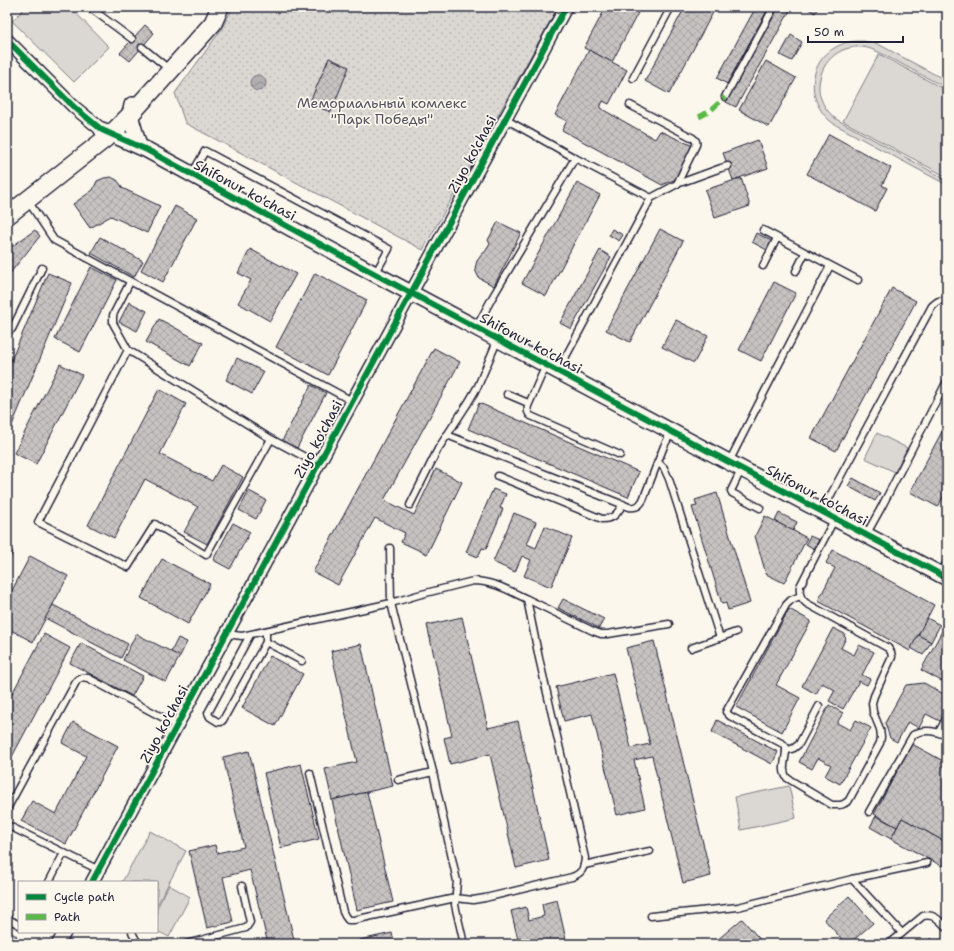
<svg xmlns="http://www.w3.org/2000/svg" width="954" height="951" viewBox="0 0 954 951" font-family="'Shantell Sans',sans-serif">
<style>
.park{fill:url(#park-dots);stroke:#7e7d87}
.pitch{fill:#dbd8d3;stroke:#7e7d87}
.water{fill:url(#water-waves);stroke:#787681}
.building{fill:url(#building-cross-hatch);stroke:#22223b}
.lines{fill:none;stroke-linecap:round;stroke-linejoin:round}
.service-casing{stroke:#22223b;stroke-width:9}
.minor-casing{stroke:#22223b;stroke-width:15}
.tertiary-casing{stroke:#22223b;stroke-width:18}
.secondary-casing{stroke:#22223b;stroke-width:20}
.service{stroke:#fbf7ec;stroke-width:6}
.minor{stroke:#fbf7ec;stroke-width:12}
.tertiary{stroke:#fbf7ec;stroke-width:15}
.secondary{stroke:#fbf7ec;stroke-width:17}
.quiet{stroke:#58b947;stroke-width:5;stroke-dasharray:10 5;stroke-linecap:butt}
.cycleway-casing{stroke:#fbf7ec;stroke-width:8}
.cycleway{stroke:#00873e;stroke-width:6}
.labels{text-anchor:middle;stroke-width:3.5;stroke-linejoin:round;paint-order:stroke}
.park-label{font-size:14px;fill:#505061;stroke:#fbf7ec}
.street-label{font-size:14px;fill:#22223b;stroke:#fbf7ec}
</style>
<defs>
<pattern id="park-dots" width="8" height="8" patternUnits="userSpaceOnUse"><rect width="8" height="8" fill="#dbd8d3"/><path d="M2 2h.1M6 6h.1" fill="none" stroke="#bcb9b6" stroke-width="1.8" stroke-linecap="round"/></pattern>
<pattern id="water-waves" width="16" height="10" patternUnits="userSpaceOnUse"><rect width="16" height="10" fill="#b1aeb0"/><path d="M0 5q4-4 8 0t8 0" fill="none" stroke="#908d90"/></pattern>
<pattern id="building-cross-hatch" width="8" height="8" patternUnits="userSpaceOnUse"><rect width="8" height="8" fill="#c6c2c0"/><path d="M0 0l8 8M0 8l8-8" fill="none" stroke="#aaa6a6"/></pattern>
</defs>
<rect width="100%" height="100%" fill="#fbf7ec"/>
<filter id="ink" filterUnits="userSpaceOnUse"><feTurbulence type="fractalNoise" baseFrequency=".025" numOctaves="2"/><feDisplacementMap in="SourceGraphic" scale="8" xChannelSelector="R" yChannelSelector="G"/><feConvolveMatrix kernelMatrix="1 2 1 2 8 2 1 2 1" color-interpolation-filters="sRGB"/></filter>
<g filter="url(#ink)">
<!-- park -->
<polygon class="park" points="233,7 558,7 423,250 185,123 175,93 221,30"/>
<!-- pitch -->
<g class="pitch">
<polygon points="26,7 70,7 109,47 74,82 12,21"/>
<path d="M858,41H864L878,44L947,81V88C931,80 914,71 898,62C889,58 880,52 871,49C848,41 824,56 820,79C816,95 824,109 836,119L947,180V185L834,124C805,103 806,60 840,45C846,42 852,41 858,41Z"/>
<polygon points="879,54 947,91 947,177 843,121"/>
<polygon points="877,433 907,448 895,472 865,458"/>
<polygon points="789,786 796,818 741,830 735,797"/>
<polygon points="150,831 186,851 157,905 157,882 122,882"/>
<polygon points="169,885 190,897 169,937 157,931 157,908"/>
</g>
<!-- water -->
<circle class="water" cx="258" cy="83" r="8"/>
<!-- building -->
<g class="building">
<polygon points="606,7 641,7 612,62 584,48"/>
<polygon points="685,7 716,7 669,94 645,81"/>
<polygon points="756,7 769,7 727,84 717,78"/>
<polygon points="779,7 792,7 736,107 726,102"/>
<polygon points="805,7 818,7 815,13"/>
<polygon points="145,25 154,33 130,61 120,53"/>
<polygon points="791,35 802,42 792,61 780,55"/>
<polygon points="589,50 627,70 609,104 603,101 600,108 655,139 660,131 693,146 676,179 662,185 562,130 567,121 555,115"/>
<polygon points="329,58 349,67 331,112 309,104"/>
<polygon points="766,61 796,78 769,127 739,110"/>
<polygon points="829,134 891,168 882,185 887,188 875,211 807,174"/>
<polygon points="758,140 768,168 733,180 723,153"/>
<polygon points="111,177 117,180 121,185 122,188 160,206 147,233 111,216 90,228 73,204 93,190 97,181 104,178"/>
<polygon points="741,178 750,206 715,218 705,190"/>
<polygon points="577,183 600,195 546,296 522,283"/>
<polygon points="175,206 197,218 163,282 141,270"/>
<polygon points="498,222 521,233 494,286 479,278 476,272 475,268 477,261 482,254 485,252 490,244 488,240"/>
<polygon points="612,229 623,235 619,241 609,235"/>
<polygon points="660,229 683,241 630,342 606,330"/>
<polygon points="35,230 40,236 7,277 7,250"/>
<polygon points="756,233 772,241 767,250 752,242"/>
<polygon points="100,237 143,261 134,277 91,253"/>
<polygon points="250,249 296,274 270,321 238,303 251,280 238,273"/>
<polygon points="600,250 611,257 571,329 560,323"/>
<polygon points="91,267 117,280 80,352 55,339"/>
<polygon points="48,273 72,283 7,437 7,370"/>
<polygon points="315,273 367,300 328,375 276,347"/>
<polygon points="774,282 796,293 761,361 739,350"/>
<polygon points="892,288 916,301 836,451 811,438"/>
<polygon points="129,302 147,311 137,331 119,322"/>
<polygon points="159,319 203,343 190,366 146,342"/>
<polygon points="676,320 708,336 694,363 662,347"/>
<polygon points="434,348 460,362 384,500 414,515 436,469 462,482 427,554 401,542 405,533 375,518 338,585 313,572"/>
<polygon points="237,358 264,372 252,394 226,380"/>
<polygon points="60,364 82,375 36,464 14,453"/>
<polygon points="311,385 326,393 297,448 282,441"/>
<polygon points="159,389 186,404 160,454 212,481 221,465 243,477 207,544 184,532 198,507 145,479 114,538 88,525"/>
<polygon points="479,403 639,472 628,497 468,429"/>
<polygon points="947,422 947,489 938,507 910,492"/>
<polygon points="853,478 880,493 875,501 848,486"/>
<polygon points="493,489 506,494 500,508 503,509 486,549 482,548 478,557 466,552"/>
<polygon points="249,491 266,500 256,519 239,510"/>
<polygon points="717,493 750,603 728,610 726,603 722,604 692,507 697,506 695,500"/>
<polygon points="514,513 536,522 527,544 536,548 545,526 572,538 551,587 524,576 531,560 522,556 515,572 493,562"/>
<polygon points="779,513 797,522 793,531 775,521"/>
<polygon points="765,516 807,538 784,583 766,574 755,536"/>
<polygon points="233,523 250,532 230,569 213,560"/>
<polygon points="810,536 819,540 814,549 806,544"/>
<polygon points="7,549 13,552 7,563"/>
<polygon points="833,550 934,605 910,651 818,601 835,568 826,563"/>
<polygon points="30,556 68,576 33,642 7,628 7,600"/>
<polygon points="162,559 210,584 188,624 141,598"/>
<polygon points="563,599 604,619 599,628 558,608"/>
<polygon points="53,605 128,644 121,658 45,618"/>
<polygon points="789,609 811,621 776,685 800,698 782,732 736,707"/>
<polygon points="462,617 488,728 518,721 549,860 516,868 490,754 450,764 444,738 452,736 427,625"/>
<polygon points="927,618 940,625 931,642 918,635"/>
<polygon points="947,622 947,684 921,670"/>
<polygon points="833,628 845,634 844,636 846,638 841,648 854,655 859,645 874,652 862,675 870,679 867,685 859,681 843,709 829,701 835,690 822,683 816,694 802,686"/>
<polygon points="44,634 70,648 7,766 7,703"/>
<polygon points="136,634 180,656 166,682 123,660"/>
<polygon points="918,635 931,642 923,655 911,648"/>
<polygon points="178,638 187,642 180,656 171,652"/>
<polygon points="654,641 711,876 683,883 652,756 634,760 645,808 617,815 592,714 564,721 556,687 613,673 631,748 650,744 626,648"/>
<polygon points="81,643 143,676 132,696 70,663"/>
<polygon points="361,644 393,786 332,800 325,769 357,762 331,651"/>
<polygon points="270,656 303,674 275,726 242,708"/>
<polygon points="924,683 947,696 947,712 942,722 926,714 919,728 908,722 897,742 890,738 885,723 906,685"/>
<polygon points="829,705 843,713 837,723 850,730 856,720 871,728 840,784 825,776 831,765 818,758 812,769 799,762"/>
<polygon points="717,720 778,752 772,764 712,732"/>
<polygon points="73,722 118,746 66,844 21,821 32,801 56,814 86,756 62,743"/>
<polygon points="912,744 947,763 947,843 902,818 897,827 874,814"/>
<polygon points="249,751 295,944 268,944 250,870 223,877 233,922 207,928 189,851 215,845 217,853 244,847 223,757"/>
<polygon points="301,764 319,839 281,848 264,773"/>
<polygon points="367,792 393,902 357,910 332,800"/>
<polygon points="876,816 897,827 891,839 870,827"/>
<polygon points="902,818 947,843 947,857 942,866 891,839"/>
<polygon points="849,896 873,923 849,944 846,944 824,919"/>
<polygon points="557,900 567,944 519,944 511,911 526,907 529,920 544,916 542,904"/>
<polygon points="742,919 764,944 719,944 716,941"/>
<polygon points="7,931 17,936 12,944 7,944"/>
<polygon points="392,933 395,944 360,944 360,940"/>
<polygon points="931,938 936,944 924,944"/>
</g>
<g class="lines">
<!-- service casing -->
<g class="service-casing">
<g id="service">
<polyline points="89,7 132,39"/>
<polyline points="142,47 170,70"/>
<polyline points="633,78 671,7"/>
<polyline points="725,97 774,7"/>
<polyline points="505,119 575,158 651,198"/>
<polyline points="192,174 205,151 389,249 375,274"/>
<polyline points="677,184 721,168 728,166"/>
<polyline points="28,201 54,240 352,401"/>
<polyline points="763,230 858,280"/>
<polyline points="763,266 777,238"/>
<polyline points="796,271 805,253"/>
<polyline points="7,325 12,329 42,268"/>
<polyline points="476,328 492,298 575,158"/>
<polyline points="128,350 113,323 113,315 130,282"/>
<path d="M546,365L528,406C527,410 527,413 531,416L620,455"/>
<path d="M558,371L651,198L677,184L696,145C697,142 696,140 693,138L630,105"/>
<polyline points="507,394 528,403"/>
<path d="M447,435L629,507C637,508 639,506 643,500L664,446L672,431"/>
<polyline points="271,439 206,555 155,524 128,567 38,522 128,350 271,439 318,464"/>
<polyline points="658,462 664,468 669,479 720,638"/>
<polyline points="729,462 766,389 830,266"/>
<polyline points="742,468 731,491 732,493 760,508"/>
<path d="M498,476L602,519C614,519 617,514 623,504"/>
<polyline points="410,505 438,449 468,403 478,386 498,339"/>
<path d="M822,512L837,483L932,306C937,301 940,299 947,302"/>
<polyline points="866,535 881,508 947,381"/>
<polyline points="390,548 391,603 433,772 457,881 455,905 464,944"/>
<polyline points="940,574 947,562"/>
<path d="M800,596L791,600L786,605L727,710L726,712L730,716L783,744L786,747C787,758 780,769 787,778L832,805C840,805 843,806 849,800L880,743L881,737L880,729L873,712L872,703L874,696L892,657L891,652L888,648L806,603C800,598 799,593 800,586L835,518"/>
<polyline points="527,599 593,631 601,634 608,634 669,624"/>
<path d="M226,634L242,636L391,603L418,595L473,581C493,581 510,591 527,599L539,658L585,858C584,869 582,873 572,877L485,898L473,900L455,898L446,900L354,920H348L345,916L343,912L310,773"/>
<polyline points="250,635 208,713 210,717 218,722 221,722 223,720 266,642 266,631"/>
<polyline points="266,642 302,661"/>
<polyline points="691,648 736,632"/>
<polyline points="939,732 947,717"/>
<polyline points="786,751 794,748 799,744 819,706"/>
<polyline points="398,780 433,772"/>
<path d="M7,809L76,682C80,677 83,677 88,678L177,725"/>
<path d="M869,812L913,735C924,728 936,731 947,736"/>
<polyline points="7,825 99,870"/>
<polyline points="584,865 650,851"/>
<polyline points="852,879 902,933"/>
<polyline points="49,882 64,853"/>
<polyline points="651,916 738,907 852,879 927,863"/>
<polyline points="7,918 19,925"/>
<polyline points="132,932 138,944"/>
<polyline points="186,944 246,928 250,922 242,886"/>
<path d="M889,944L923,916C934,913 940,921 947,928"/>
</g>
</g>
<!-- minor casing -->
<g class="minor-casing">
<g id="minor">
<polyline points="7,40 74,107 102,130"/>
<polyline points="92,882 566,7"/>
<polyline points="58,944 65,932"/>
</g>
</g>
<!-- tertiary casing -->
<g class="tertiary-casing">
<g id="tertiary">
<polyline points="132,105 130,115 139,146"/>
<polyline points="102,130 147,150 375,274 947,578"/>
</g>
</g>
<!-- secondary casing -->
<g class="secondary-casing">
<polyline id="secondary" points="7,216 110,135 130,115 171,70 213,23 220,7"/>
</g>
<!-- service -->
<use href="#service" class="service"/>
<!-- minor -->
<use href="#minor" class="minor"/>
<!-- tertiary -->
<use href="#tertiary" class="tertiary"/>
<!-- secondary -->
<use href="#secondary" class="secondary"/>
<!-- quiet -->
<polyline class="quiet" points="699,117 710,111 725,97"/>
<!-- cycleway casing -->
<g class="cycleway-casing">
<g id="cycleway">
<polyline points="7,40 74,107 102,130 147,150 375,274 947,578"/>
<polyline points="92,882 566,7"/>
</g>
</g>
<!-- cycleway -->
<use href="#cycleway" class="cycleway"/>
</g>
</g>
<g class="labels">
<!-- park labels -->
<g class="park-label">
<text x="382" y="108">Мемориальный комлекс<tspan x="382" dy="16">"Парк Победы"</tspan></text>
</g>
<!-- street labels -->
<g class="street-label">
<text transform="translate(472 154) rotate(-62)" y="5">Ziyo ko'chasi</text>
<text transform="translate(245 190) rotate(28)" y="5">Shifonur ko'chasi</text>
<text transform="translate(531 343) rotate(28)" y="5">Shifonur ko'chasi</text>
<text transform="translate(318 439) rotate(-62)" y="5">Ziyo ko'chasi</text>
<text transform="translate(817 495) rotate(28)" y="5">Shifonur ko'chasi</text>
<text transform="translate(164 724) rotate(-62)" y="5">Ziyo ko'chasi</text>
</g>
</g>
<!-- margin -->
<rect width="954" height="951" fill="none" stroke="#fbf7ec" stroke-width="24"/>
<rect x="12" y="12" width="930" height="927" fill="none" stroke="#22223b" stroke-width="1.5" filter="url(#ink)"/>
<!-- legend -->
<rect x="18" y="881" width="140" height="52" fill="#fbf7ec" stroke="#a4a2a5"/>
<rect x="26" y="894" width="20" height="6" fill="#00873e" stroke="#a4a2a5"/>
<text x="54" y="901" font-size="12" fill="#22223b">Cycle path</text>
<rect x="26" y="914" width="20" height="6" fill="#58b947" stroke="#a4a2a5"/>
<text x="54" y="921" font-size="12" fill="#22223b">Path</text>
<!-- scale -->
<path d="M808 36v6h95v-6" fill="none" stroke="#22223b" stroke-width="2"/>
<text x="814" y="36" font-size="12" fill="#22223b" stroke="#fbf7ec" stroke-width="3" paint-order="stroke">50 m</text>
</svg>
